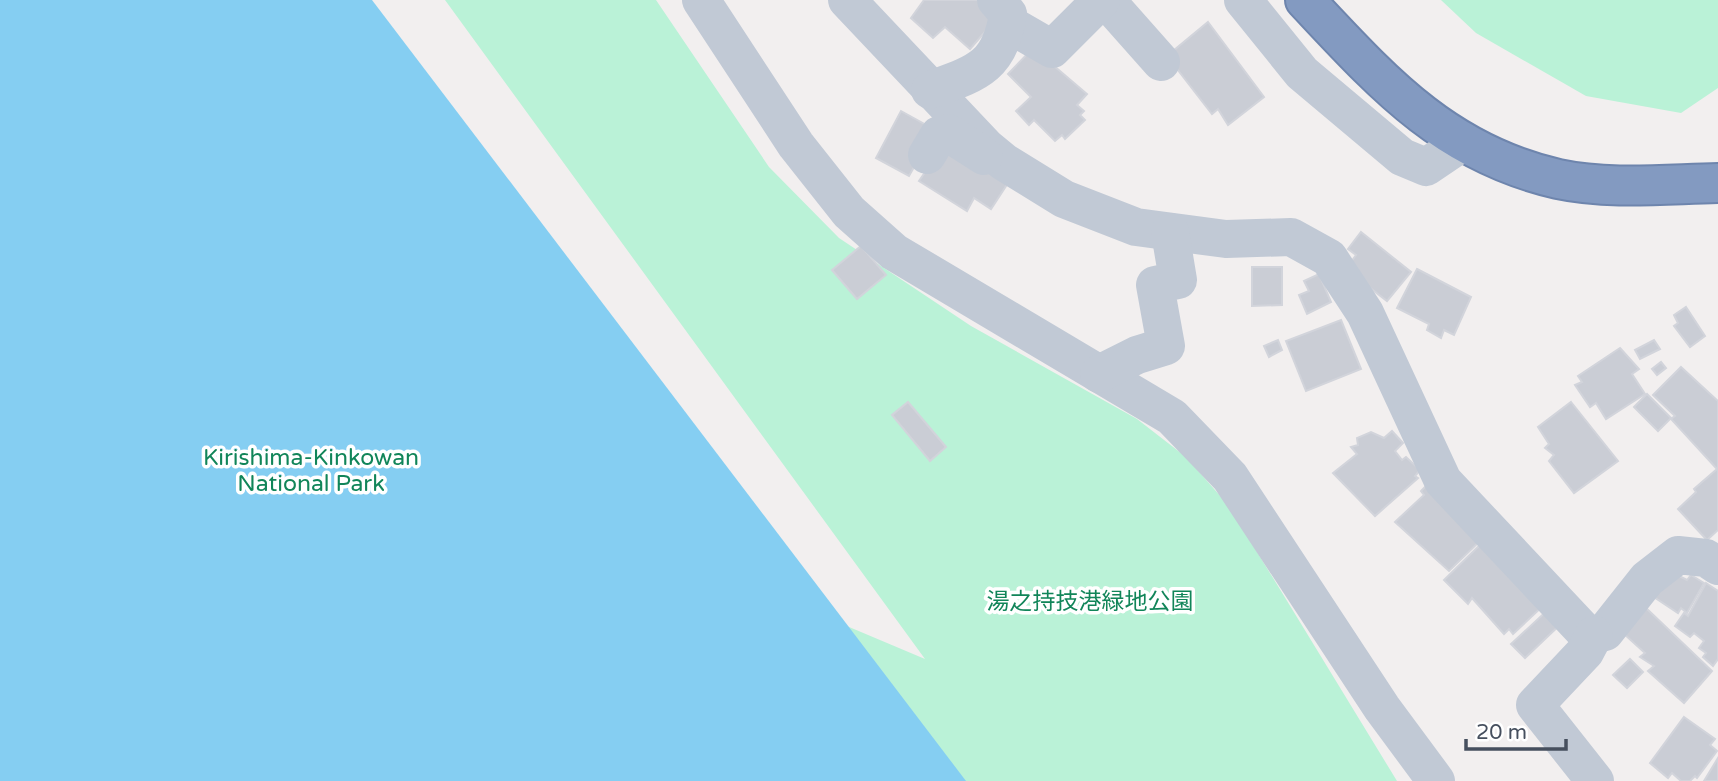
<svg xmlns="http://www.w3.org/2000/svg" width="1718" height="781" viewBox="0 0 1718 781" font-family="'Varela Round','Noto Sans JP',sans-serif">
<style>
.green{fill:#baf2d7}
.water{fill:#85cef2}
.building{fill:#cacdd5;stroke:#d2d4db;stroke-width:2}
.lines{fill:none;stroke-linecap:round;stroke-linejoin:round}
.highway-casing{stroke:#6e85ad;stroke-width:42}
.minor{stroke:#c1c9d5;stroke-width:38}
.highway{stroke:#839ac1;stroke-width:38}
.labels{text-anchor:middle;stroke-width:7;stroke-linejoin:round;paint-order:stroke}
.park-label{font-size:23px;fill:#118559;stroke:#fff}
</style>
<rect width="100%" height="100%" fill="#f2efef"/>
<!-- green -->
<g class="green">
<polygon points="445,0 656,0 769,167 839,238 971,326 1137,419 1186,457 1229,506 1397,781 0,781 0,11 735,579 925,659"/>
<polygon points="1441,0 1718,0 1718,88 1681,113 1586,96 1476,33"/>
</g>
<!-- water -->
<polygon class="water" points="0,0 372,0 966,781 0,781"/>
<!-- building -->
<g class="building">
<polygon points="924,0 977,0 997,18 970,49 945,27 933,38 911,18"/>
<polygon points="1208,22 1264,97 1228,125 1218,109 1212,114 1167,56"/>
<polygon points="1033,48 1087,94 1077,105 1084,111 1080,115 1085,120 1065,139 1062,135 1055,141 1034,120 1029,125 1016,111 1031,97 1008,74"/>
<polygon points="901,111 935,130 909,176 876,158"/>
<polygon points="946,142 1008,183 991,209 974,198 967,211 919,181"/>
<polygon points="1361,232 1411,272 1387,301 1346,269 1356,255 1348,249"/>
<polygon points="861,246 886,275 857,299 832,270"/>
<polygon points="1252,267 1282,267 1282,305 1252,306"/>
<polygon points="1417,269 1471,297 1454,335 1444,330 1441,338 1427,330 1429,324 1397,308"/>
<polygon points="1319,274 1331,302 1307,314 1299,295 1309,291 1304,281"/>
<polygon points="1686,307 1705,336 1690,347 1674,326 1678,323 1674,315"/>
<polygon points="1341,320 1361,369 1306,391 1286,341"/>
<polygon points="1278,340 1282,350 1269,357 1264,346"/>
<polygon points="1654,340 1660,349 1640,359 1635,350"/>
<polygon points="1620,348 1639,369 1632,374 1645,394 1606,419 1596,403 1590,407 1575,385 1582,382 1578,376"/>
<polygon points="1661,362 1666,368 1657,375 1652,369"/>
<polygon points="1681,367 1718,401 1718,530 1707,540 1678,509 1696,492 1694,489 1717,469 1671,419 1675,416 1653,395"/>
<polygon points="1647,394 1671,418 1658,431 1634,407"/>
<polygon points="908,402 946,447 930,461 892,415"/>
<polygon points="1571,402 1618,461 1574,493 1549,461 1554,455 1545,448 1549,444 1538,427"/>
<polygon points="1392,431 1403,443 1395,451 1402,460 1406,457 1420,470 1415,476 1418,478 1375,516 1333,473 1357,454 1351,447 1358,445 1357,438 1371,432 1384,438"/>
<polygon points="1428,484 1483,538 1449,571 1395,522 1424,495 1421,491"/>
<polygon points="1485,540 1544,605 1513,634 1509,629 1504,634 1472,598 1468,604 1444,580"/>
<polygon points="1673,573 1687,580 1691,575 1704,583 1687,613 1681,608 1678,613 1651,595"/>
<polygon points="1706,583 1718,591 1718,659 1713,666 1703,657 1706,653 1699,648 1704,641 1694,633 1690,637 1675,626 1684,613 1688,616"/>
<polygon points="1550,608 1563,622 1525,658 1511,644"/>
<polygon points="1646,608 1712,671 1684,703 1648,671 1654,666 1640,657 1645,653 1624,634"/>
<polygon points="1630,659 1643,672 1627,688 1613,675"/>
<polygon points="1684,717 1715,739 1710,745 1717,751 1697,778 1695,776 1690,781 1681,781 1672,773 1668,778 1650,763"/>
<polygon points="1718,758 1718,781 1704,781"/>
</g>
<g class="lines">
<!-- highway casing -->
<g class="highway-casing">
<path id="highway" d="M1305,0C1381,81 1444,153 1558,179C1609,190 1666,184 1718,183"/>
</g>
<!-- minor -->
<g class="minor">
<polyline points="701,0 796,145 849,212 894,252 1172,417 1230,477 1382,708 1436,781"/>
<polyline points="847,0 987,148 1004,162 1064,199 1136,227 1226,239 1291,237 1329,258 1365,313 1443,481 1583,630 1594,635 1605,632 1647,579 1678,555 1706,558 1718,566"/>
<polyline points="1106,0 1161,62"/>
<polyline points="1243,0 1302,73 1402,157 1426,167 1463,142"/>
<polyline points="1007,23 1052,49 1101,0"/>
<path d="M930,90C977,73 1000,67 1008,14L996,0"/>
<polyline points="927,155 939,135 948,133 984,156"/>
<polyline points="1099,374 1137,355 1166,346 1155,285 1178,280 1170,232"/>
<polyline points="1594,635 1585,652 1535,705 1595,781"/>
</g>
<!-- highway -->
<use href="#highway" class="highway"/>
</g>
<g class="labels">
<!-- park labels -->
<g class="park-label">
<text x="311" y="465">Kirishima-Kinkowan<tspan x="311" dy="26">National Park</tspan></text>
<text x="1090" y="609">湯之持技港緑地公園</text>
</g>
</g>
<!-- scale -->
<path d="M1466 739v10h100v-10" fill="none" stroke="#464f5e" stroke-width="3.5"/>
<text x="1476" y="739" font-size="21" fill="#464f5e" stroke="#ffffff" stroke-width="5" paint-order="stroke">20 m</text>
</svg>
